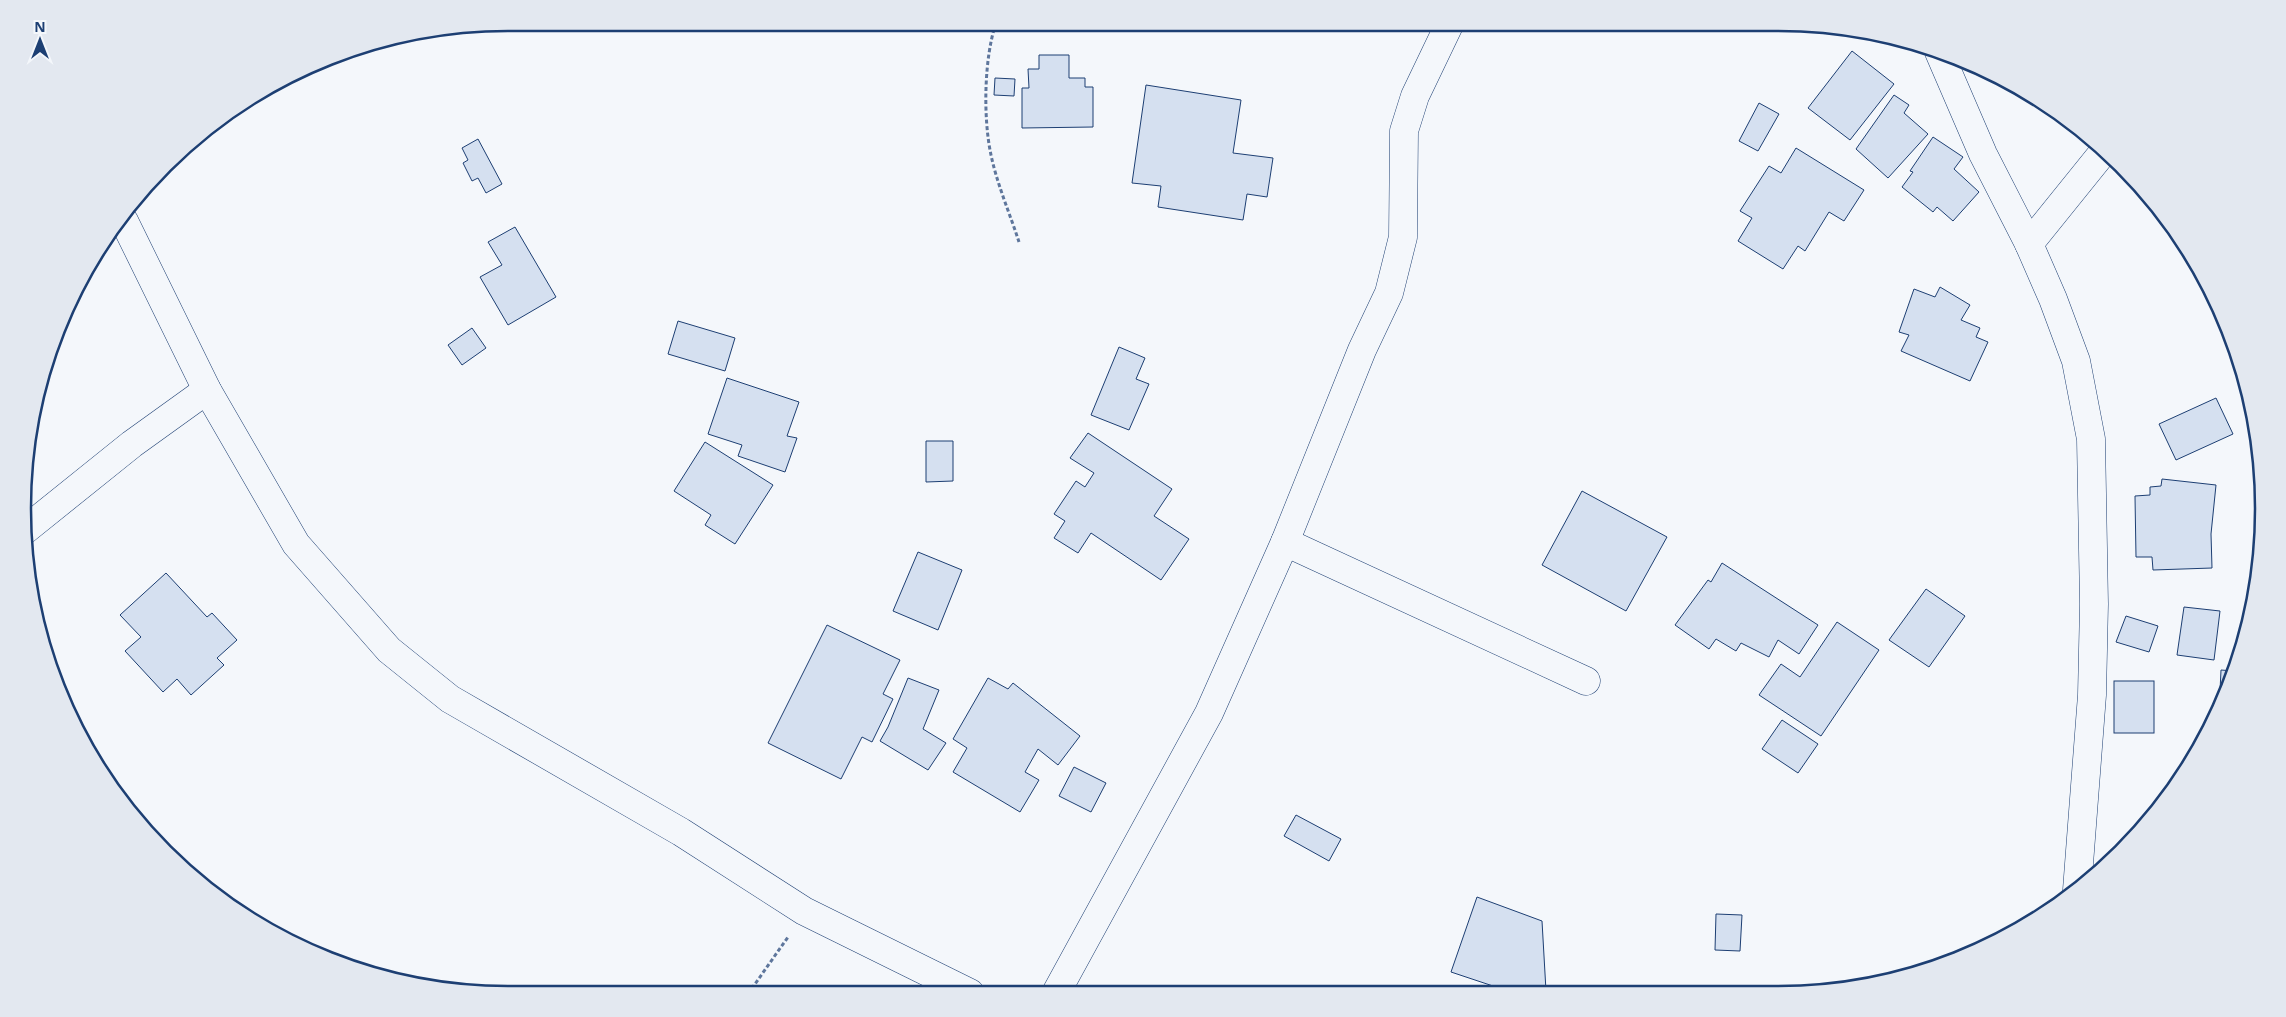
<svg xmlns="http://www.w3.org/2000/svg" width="2286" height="1017" viewBox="0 0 2286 1017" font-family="'Noto Sans',sans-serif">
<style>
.building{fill:#d5e0f0;stroke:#1d3f73}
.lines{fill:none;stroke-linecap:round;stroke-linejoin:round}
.street-casing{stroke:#1d3f73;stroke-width:29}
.path{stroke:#5e769c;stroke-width:3;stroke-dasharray:4 2.5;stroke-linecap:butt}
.street{stroke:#f4f7fb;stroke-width:28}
.rim{fill:none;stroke:#1d3f73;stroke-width:2.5}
</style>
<rect width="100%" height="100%" fill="#f4f7fb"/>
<!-- building -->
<g class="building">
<rect x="1089" y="23" width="29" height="8"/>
<polygon points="1852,51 1894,84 1850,140 1808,108"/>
<polygon points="1039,55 1069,55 1069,78 1085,78 1085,87 1093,87 1093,127 1022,128 1022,88 1029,88 1028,69 1039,69"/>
<polygon points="995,78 1015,79 1014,96 994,95"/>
<polygon points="1146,85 1241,100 1233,153 1273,158 1267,197 1247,194 1243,220 1158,207 1161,186 1132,183"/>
<polygon points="1894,95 1909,105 1904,113 1928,134 1888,178 1856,149"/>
<polygon points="1759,103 1779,114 1758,151 1739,141"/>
<polygon points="1933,137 1963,157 1954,169 1979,192 1953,221 1937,207 1933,212 1902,187 1913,172 1910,171"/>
<polygon points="478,139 502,184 486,193 478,178 472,181 463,163 468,160 462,148"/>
<polygon points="1796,148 1864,190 1844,221 1829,212 1805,251 1798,246 1783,269 1738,241 1752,218 1740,211 1769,166 1781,173"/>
<polygon points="515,227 556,297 508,325 480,277 502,265 488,242"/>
<polygon points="1940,287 1970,305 1961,320 1980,328 1976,337 1988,342 1970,381 1901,351 1909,335 1899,332 1914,289 1935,297"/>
<polygon points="678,321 735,338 725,371 668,354"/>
<polygon points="472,328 486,348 462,365 448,345"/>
<polygon points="1119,347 1145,358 1136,379 1149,384 1129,430 1091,415"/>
<polygon points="727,378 799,402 787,436 797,438 785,472 738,456 742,445 708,434"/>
<polygon points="2216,398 2233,434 2176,460 2159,424"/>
<polygon points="1088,433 1172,489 1154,516 1189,539 1161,580 1091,533 1078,553 1054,538 1065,521 1054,514 1076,481 1085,487 1094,473 1070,458"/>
<polygon points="926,441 953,441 953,481 926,482"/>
<polygon points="705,442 773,485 735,544 705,525 711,515 674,491"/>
<polygon points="2162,479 2216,485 2211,534 2212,568 2153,570 2152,557 2136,557 2135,496 2150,495 2150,487 2161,486"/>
<polygon points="1582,491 1667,537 1626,611 1542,565"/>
<polygon points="918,552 962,570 938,630 893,611"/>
<polygon points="1722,563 1818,625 1799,654 1778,640 1769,657 1741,643 1736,651 1716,639 1709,649 1675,625 1708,580 1711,582"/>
<polygon points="166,573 207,617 212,613 237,640 217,658 224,665 191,695 177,679 163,692 125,651 141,637 120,615"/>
<polygon points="1926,589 1965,616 1929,667 1889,640"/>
<polygon points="2184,607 2220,611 2214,660 2177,655"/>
<polygon points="2126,616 2158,626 2149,652 2116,642"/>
<polygon points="1837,622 1879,650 1821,736 1759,695 1781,664 1800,677"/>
<polygon points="827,625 900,660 883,694 893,699 872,742 862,737 841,779 768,743"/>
<polygon points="2221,670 2234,671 2228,691 2220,691"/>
<polygon points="908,678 939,690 923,729 946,743 928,770 880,741 888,727"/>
<polygon points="988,678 1008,689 1013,683 1080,736 1058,765 1038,749 1025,772 1039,780 1020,812 953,772 967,748 953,739"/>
<rect x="2114" y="681" width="40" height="52"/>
<polygon points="1782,720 1818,744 1798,773 1762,749"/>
<polygon points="1074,767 1106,783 1091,812 1059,796"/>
<polygon points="1296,815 1341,839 1329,861 1284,836"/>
<polygon points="1477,897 1542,921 1546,991 1508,991 1451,972"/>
<polygon points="1716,914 1742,915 1740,951 1715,950"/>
</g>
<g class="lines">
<!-- street casing -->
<g class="street-casing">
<g id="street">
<polyline points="1939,52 1983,154 2029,244 2053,299 2076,361 2091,439 2094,604 2092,695 2077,890"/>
<polyline points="124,221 207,390 296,544 389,650 450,699 681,832 804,911 970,993"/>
<polyline points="2029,244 2104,151"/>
<polyline points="25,530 132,444 207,390"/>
<polyline points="1285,542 1586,681"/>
<polyline points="1056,993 1209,713 1285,542 1362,350 1389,293 1403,237 1404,131 1415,96 1450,23"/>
</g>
</g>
<!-- path -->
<g class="path">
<path d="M996,23C984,58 983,118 991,155C997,184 1010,214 1019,242"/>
<polyline points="748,994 788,937"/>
</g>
<!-- street -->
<use href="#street" class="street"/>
</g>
<!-- crop -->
<path d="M0 0H2286V1017H0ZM508 31H1778A477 477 0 0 1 2255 508V509A477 477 0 0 1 1778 986H508A477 477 0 0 1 31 509V508A477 477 0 0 1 508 31Z" fill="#e3e8f0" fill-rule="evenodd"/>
<path class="rim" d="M508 31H1778A477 477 0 0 1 2255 508V509A477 477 0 0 1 1778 986H508A477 477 0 0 1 31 509V508A477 477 0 0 1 508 31Z"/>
<!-- north arrow -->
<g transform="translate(40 40)" stroke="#f4f7fb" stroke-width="4" paint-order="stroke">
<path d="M0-4L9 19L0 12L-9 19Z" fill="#1d3f73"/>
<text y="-8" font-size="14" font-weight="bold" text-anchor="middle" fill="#1d3f73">N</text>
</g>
</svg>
